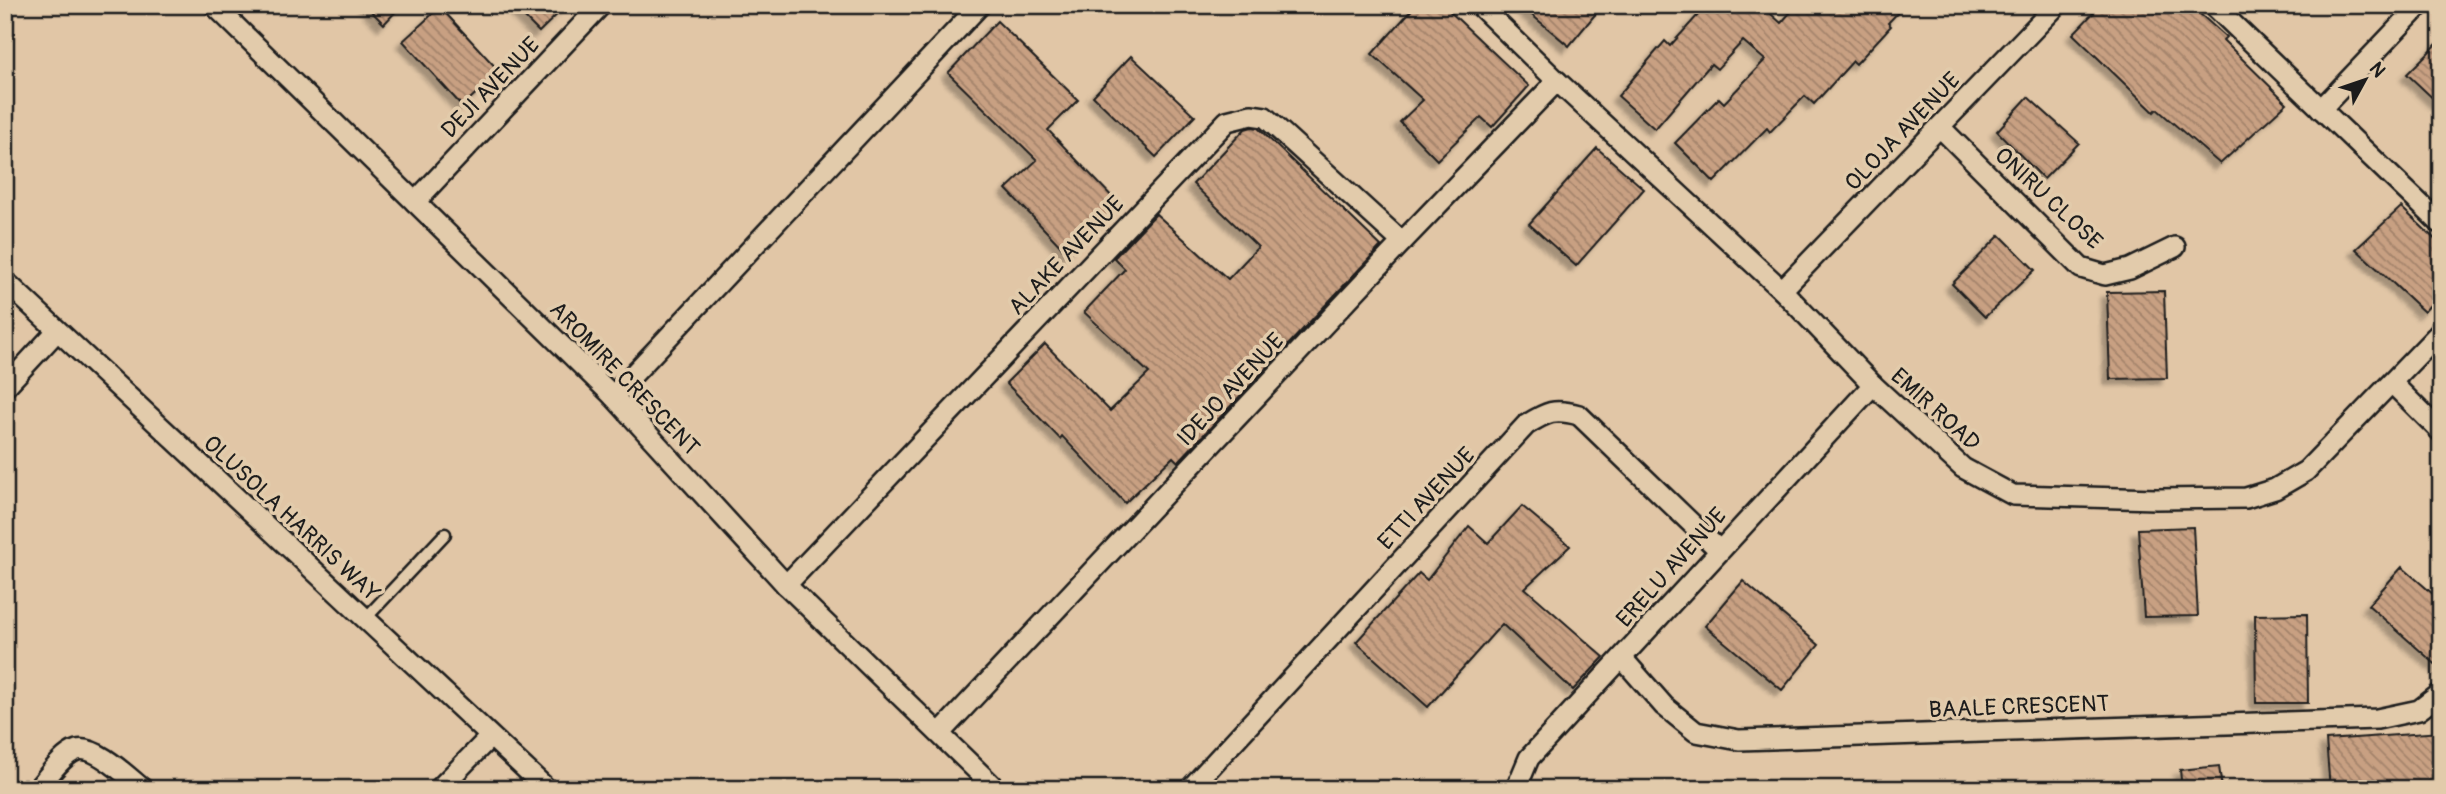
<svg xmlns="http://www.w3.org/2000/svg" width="2446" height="794" viewBox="0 0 2446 794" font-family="Pangolin,sans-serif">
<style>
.building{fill:url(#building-back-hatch);stroke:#1c1c1c;stroke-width:2;filter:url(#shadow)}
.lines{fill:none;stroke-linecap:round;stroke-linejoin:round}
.lane-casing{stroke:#1c1c1c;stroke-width:15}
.street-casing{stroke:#1c1c1c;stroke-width:24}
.lane{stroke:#e2cbab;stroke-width:10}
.street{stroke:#e2cbab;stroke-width:19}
.labels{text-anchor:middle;stroke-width:7;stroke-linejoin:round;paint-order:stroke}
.street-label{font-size:23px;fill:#1c1c1c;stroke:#e2cbab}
</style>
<defs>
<pattern id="building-back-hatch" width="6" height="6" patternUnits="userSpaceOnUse" patternTransform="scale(1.75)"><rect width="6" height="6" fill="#c8a082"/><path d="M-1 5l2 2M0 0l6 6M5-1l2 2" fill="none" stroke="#a2826a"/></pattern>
<filter id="shadow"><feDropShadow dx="-6" dy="6" stdDeviation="2" flood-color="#0004"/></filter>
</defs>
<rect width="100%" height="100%" fill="#e1c6a6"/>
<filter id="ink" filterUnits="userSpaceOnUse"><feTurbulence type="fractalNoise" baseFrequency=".0143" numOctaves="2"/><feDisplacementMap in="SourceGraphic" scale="14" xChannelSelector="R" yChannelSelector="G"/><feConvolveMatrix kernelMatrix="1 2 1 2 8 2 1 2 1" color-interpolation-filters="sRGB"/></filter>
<g filter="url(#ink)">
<!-- building -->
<g class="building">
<polygon points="365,5 402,5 384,24"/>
<polygon points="512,5 567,5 539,32"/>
<polygon points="1416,5 1443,5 1529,86 1492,127 1481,117 1437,160 1400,122 1423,100 1372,54"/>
<polygon points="1520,5 1603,5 1569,46"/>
<polygon points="1707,5 1761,5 1781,23 1797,5 1905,5 1888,23 1891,26 1856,64 1853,61 1814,104 1805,96 1770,132 1767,128 1714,182 1675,143 1719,98 1724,103 1765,60 1743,41 1717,69 1711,64 1655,129 1618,96 1665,41 1670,46"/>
<polygon points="2101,5 2190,5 2226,37 2223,40 2287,103 2220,164 2157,109 2154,112 2073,34"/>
<polygon points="440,7 500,72 462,106 403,41"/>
<polygon points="997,21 1078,100 1048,130 1120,205 1068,254 1006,189 1037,160 948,73"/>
<polygon points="2441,40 2441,106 2407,74"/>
<polygon points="1131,56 1195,116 1156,157 1093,96"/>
<polygon points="2028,97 2079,143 2044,179 1997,131"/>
<polygon points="1252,127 1258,128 1381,246 1178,462 1173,457 1125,503 1062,436 1060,439 1006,383 1045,344 1110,411 1149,373 1084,312 1125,269 1114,258 1156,214 1228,279 1258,247 1193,184 1245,129"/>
<polygon points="1597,148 1644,189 1576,266 1529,224"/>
<polygon points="2401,207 2441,245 2441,293 2424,312 2356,249"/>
<polygon points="2000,235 2035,270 1985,317 1952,284"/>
<polygon points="2164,291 2167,378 2110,379 2107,292"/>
<polygon points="1522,506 1570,546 1525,588 1604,657 1573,690 1502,624 1428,707 1356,642 1419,573 1427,580 1469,526 1488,543"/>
<polygon points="2193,527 2198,616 2144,617 2138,529"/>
<polygon points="2402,567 2441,601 2441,669 2368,605"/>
<polygon points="1743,581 1819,645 1782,690 1705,626"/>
<polygon points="2307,614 2308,703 2256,703 2255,615"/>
<polygon points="2441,732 2441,789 2330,789 2326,740"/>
<polygon points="2219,766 2222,789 2182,789 2180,770"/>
</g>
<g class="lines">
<!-- lane casing -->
<g class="lane-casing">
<polyline id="lane" points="365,619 445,534"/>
</g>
<!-- street casing -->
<g class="street-casing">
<g id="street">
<polyline points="214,5 613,396 786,585 996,789"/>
<polyline points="1479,5 1557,81 1782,290 1873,385 1963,468 2013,495 2156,499 2246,498 2275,489 2306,471 2441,331"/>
<polyline points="2213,5 2441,224"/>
<polyline points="2321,109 2420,5"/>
<polyline points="1940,127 2081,268 2105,275 2130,269 2175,247"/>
<polyline points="415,202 601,5"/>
<polyline points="5,281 547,789"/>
<polyline points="1782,290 2057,5"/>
<polyline points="2392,383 2441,432"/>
<polyline points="5,387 57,331"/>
<polyline points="613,396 980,5"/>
<polyline points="786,585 1227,121 1251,115 1265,117 1402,242"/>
<polyline points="1622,658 1664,706 1696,732 1739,740 2377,719 2419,710 2441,693"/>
<polyline points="940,733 1402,242 1557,81"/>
<path d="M37,789C48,777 62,755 77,750C96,745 129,778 143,789"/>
<polyline points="439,789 490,737"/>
<path d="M1190,789L1526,425C1547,412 1554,408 1579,415L1719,550"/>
<polyline points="1516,789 1529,758 1873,385"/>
</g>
</g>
<!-- lane -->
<use href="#lane" class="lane"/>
<!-- street -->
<use href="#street" class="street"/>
</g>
</g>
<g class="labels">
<!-- street labels -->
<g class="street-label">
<text transform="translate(490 87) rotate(-46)" y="8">DEJI AVENUE</text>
<text transform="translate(1902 131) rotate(-46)" y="8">OLOJA AVENUE</text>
<text transform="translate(2049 198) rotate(43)" y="8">ONIRU CLOSE</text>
<text transform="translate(1066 255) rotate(-46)" y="8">ALAKE AVENUE</text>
<text transform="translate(625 378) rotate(46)" y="8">AROMIRE CRESCENT</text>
<text transform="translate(1230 389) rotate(-47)" y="8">IDEJO AVENUE</text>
<text transform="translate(1936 409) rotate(42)" y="8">EMIR ROAD</text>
<text transform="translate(1426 498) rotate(-47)" y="8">ETTI AVENUE</text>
<text transform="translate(292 518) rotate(43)" y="8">OLUSOLA HARRIS WAY</text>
<text transform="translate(1671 567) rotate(-48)" y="8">ERELU AVENUE</text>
<text transform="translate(2019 706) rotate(-2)" y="8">BAALE CRESCENT</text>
</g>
</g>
<!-- margin -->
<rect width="2446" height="794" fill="none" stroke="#e2cbab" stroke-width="28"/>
<rect x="14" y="14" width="2418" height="766" fill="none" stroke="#1c1c1c" stroke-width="2.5" filter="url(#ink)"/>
<!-- north arrow -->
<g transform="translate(2365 80) rotate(50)" stroke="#e2cbab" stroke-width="5" paint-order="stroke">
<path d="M0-5L12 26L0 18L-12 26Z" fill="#1c1c1c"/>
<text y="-10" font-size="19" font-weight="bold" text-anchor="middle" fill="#1c1c1c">N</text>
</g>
</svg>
